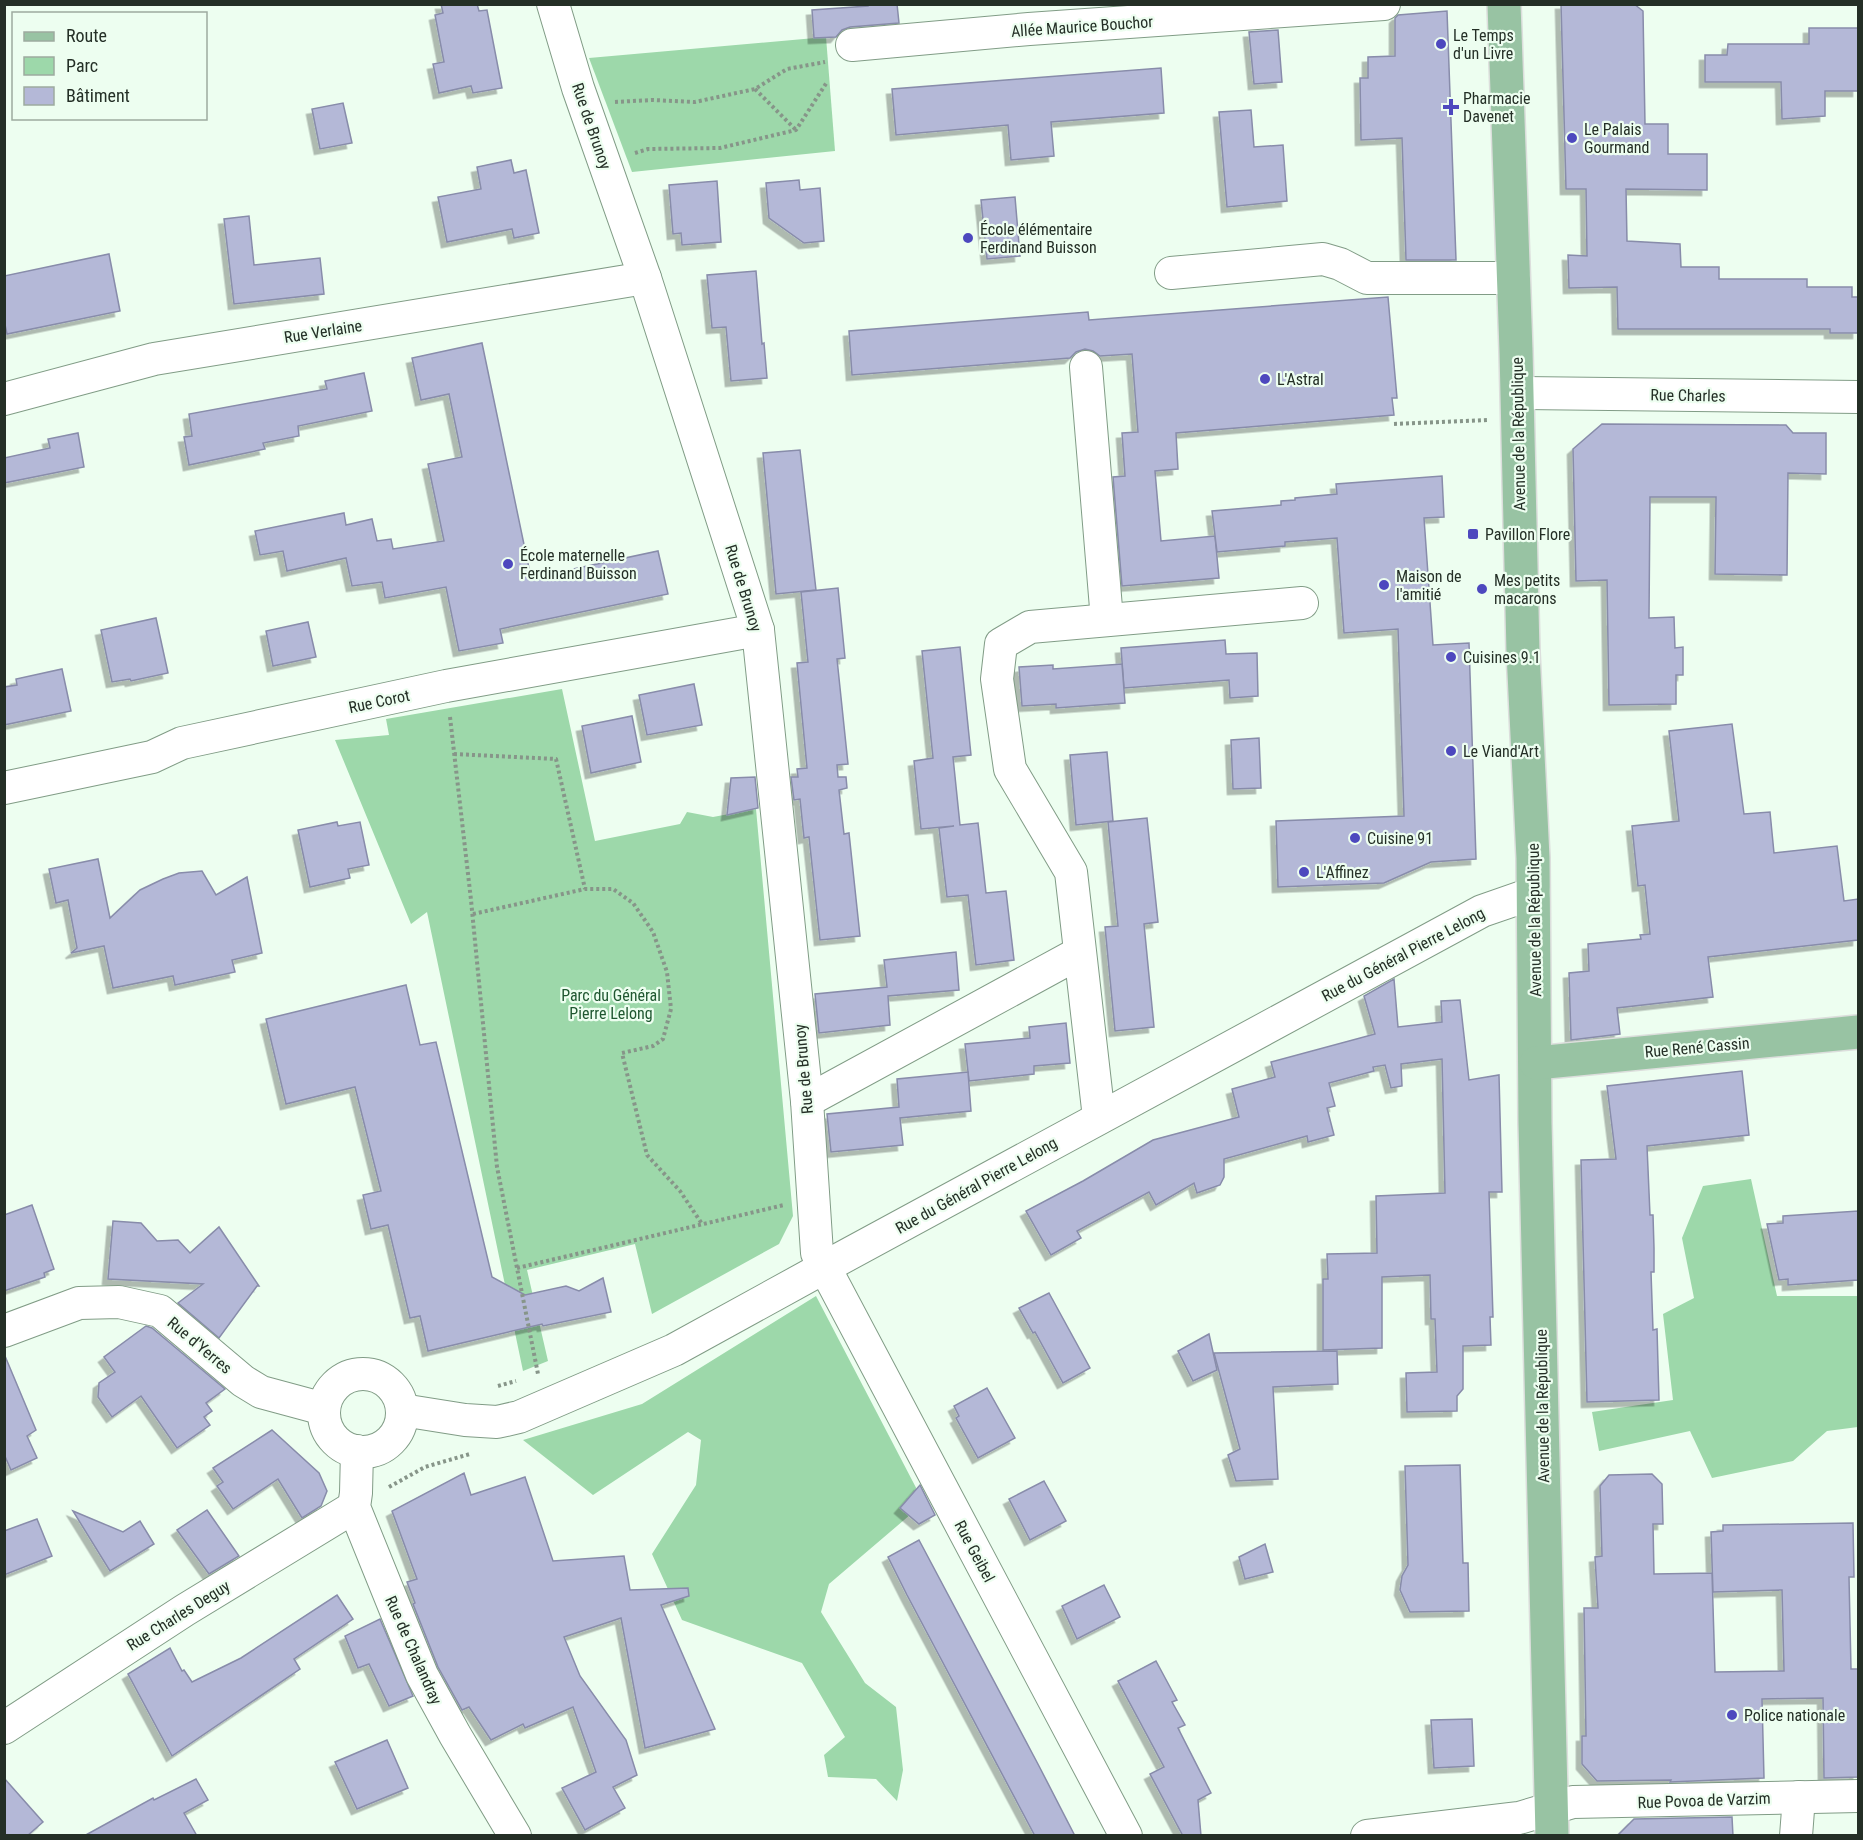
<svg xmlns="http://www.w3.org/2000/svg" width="1863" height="1840" viewBox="0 0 1863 1840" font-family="'Roboto Condensed',sans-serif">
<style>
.green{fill:#9dd8aa}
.building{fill:#b4b8d7;stroke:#888caa;stroke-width:1.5;filter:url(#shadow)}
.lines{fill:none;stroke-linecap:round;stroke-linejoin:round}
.minor-casing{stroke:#819c86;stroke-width:34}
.major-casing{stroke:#dcdedc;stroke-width:36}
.path{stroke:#879589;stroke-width:4;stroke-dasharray:3 3;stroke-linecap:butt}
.minor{stroke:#fff;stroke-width:32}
.major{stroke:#98c3a3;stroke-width:33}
.poi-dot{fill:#4d48be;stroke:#edfef0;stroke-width:2}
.labels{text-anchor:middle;stroke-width:4.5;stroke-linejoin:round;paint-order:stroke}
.street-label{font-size:16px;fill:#242f26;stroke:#edfef0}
.poi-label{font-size:16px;fill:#242f26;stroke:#edfef0;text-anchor:start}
.park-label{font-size:16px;fill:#1f5730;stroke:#edfef0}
</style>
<defs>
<filter id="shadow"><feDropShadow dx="-5.5" dy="5.5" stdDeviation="0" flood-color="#0004"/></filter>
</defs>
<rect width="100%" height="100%" fill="#edfef0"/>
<!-- green -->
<g class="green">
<polygon points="826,37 835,151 632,172 589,58"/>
<polygon points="562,689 595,841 680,824 687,812 713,817 756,809 793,1216 779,1244 652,1314 635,1244 527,1270 548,1361 523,1371 427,912 411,924 335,740 389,735 386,719"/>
<polygon points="1751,1179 1777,1296 1858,1296 1858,1427 1827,1431 1793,1461 1712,1478 1690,1431 1599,1451 1592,1412 1673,1400 1663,1314 1694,1298 1682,1238 1703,1186"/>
<polygon points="816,1296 924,1503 829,1584 821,1612 865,1683 896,1707 903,1770 897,1801 876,1779 828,1777 824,1755 845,1737 802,1663 682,1620 652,1554 696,1485 701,1440 688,1432 593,1495 523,1440 642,1404"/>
</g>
<!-- building -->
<g class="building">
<polygon points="441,4 477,4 479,11 487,10 502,88 473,93 471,86 439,93 433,64 444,62 435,15 443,13"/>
<polygon points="868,4 897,4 899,23 850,27 842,30 836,37 814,38 812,10 868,6"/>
<polygon points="1561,4 1634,4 1643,11 1645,124 1668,124 1668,154 1707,154 1707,190 1626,189 1627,241 1680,244 1681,267 1719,267 1719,279 1807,279 1807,287 1852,287 1852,297 1858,297 1858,333 1830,333 1830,329 1618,329 1617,287 1569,288 1568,255 1587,256 1586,189 1566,189"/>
<polygon points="1447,11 1456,260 1406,260 1402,138 1361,140 1360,78 1368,78 1368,57 1395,56 1395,18 1398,15"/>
<polygon points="1809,28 1858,28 1858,91 1825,91 1825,116 1782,119 1781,82 1705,82 1705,55 1727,55 1728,44 1809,44"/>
<polygon points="1278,30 1282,82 1254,84 1249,32"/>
<polygon points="1161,68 1164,113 1051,122 1054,156 1011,160 1008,125 896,135 892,89"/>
<polygon points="343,103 352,143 320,149 312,109"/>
<polygon points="1251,110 1254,147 1283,145 1287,201 1227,207 1219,112"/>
<polygon points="511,160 514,173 526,170 539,233 514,238 512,229 447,242 438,197 481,189 477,167"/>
<polygon points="799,180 800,190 820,188 824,241 804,243 769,218 766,183"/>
<polygon points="717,181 721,242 682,245 681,233 673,234 669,185"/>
<polygon points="1015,197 1020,256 987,259 981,200"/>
<polygon points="249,216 254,265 320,258 324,294 234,304 224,219"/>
<polygon points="109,254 120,311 7,334 4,320 4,276"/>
<polygon points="756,271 762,344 764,343 767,378 731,381 726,327 712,328 707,275"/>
<polygon points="1388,297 1397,398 1392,398 1394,415 1176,433 1178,469 1155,471 1161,541 1215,536 1219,578 1122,586 1113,477 1125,476 1122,433 1138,432 1132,354 1100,356 1093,351 1085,349 1076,352 1070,358 852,375 849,331 1088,312 1089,320"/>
<polygon points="482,343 531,578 658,551 668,594 500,629 503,643 459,651 446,587 385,598 382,582 352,586 346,558 287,571 283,551 260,555 255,531 344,513 346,525 372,519 377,541 391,539 393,549 444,541 428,464 462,457 449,394 421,400 412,358"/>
<polygon points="364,373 372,411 298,426 299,436 263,443 265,449 189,465 184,437 192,436 189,414 327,389 325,381"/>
<polygon points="1602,424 1786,425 1793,433 1826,433 1826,474 1788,473 1787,575 1715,574 1716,497 1650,497 1649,618 1674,617 1675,648 1683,647 1683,675 1676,675 1676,704 1609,705 1607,580 1576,581 1573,449"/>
<polygon points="78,433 84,467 4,483 4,458 50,448 48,439"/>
<polygon points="800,450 816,590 776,594 763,453"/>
<polygon points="1442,476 1444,517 1424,518 1433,645 1469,643 1476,859 1431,862 1384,883 1278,887 1276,821 1404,816 1398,629 1344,633 1337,538 1285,542 1285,546 1217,552 1212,511 1281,505 1281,501 1295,500 1295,498 1337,494 1336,484"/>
<polygon points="838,588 845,658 837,659 848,764 837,765 838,777 846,777 847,788 839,790 844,834 849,833 860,936 820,940 809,837 804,838 800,799 794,800 791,777 798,777 797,769 807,768 797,663 808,662 801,592"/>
<polygon points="156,618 168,673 131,681 130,679 112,682 101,630"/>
<polygon points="308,622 316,657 273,666 266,631"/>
<polygon points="1225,640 1226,654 1257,653 1258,696 1230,698 1229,680 1124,688 1121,648"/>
<polygon points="960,647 971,755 953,757 960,825 978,823 986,893 1006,891 1014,960 976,965 968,895 947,897 939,828 954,826 921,829 914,761 933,758 922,651"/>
<polygon points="1122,664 1125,703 1056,708 1056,704 1022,706 1019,667 1053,665 1053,669"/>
<polygon points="62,669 71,711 4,725 4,687 17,685 16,679"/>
<polygon points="694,684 702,725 647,735 639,695"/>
<polygon points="632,716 641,762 591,773 582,726"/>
<polygon points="1732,724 1744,814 1770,812 1774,853 1837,846 1844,901 1858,899 1858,940 1708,957 1713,997 1617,1008 1620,1034 1571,1040 1569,973 1589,971 1588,944 1641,939 1640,935 1650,934 1645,885 1638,886 1632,826 1679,821 1669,731"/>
<polygon points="1259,738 1261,788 1233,789 1231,740"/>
<polygon points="1107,752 1113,821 1076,825 1070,755"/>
<polygon points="755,777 758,808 727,815 731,778"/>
<polygon points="1147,818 1158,922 1144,924 1154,1027 1115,1031 1105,927 1118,926 1108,822"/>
<polygon points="337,822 338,826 360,822 369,865 348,869 350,878 310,887 298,830"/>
<polygon points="98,859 110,918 140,890 163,879 179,873 202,871 216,895 247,877 262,953 232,960 235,972 175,985 173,976 113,988 104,946 71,953 77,948 68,900 56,903 49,869"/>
<polygon points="956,952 959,990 888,996 890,1025 819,1033 815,994 887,987 884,960"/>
<polygon points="1394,979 1398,1027 1442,1022 1441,1001 1460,1000 1469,1080 1499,1075 1502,1192 1489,1192 1493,1317 1490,1317 1491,1345 1463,1346 1463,1389 1457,1396 1457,1411 1407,1412 1406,1373 1437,1372 1435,1319 1431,1319 1430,1275 1382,1277 1382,1348 1323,1350 1323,1279 1328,1279 1327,1254 1377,1253 1376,1196 1445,1193 1442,1059 1401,1064 1402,1086 1391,1088 1385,1065 1373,1067 1374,1071 1329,1083 1335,1106 1327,1108 1334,1135 1308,1142 1307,1136 1224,1159 1224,1177 1220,1185 1197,1193 1194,1183 1156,1205 1149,1192 1077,1231 1081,1238 1051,1255 1026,1211 1083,1181 1153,1140 1239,1117 1232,1089 1275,1077 1271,1062 1375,1034 1364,996"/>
<polygon points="406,985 420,1045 436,1042 492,1277 525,1295 566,1286 579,1291 603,1278 611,1312 543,1326 542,1324 428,1351 420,1316 410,1318 388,1225 371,1229 363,1195 381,1191 355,1087 286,1104 266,1019"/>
<polygon points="1066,1023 1070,1063 1034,1066 1034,1074 969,1081 965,1044 1030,1038 1029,1027"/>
<polygon points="1742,1071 1749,1135 1647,1146 1650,1215 1653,1215 1654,1248 1654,1272 1651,1272 1653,1330 1657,1329 1659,1400 1587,1402 1581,1160 1616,1159 1607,1086"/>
<polygon points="968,1072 971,1111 900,1118 903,1145 831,1152 827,1114 899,1107 897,1079"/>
<polygon points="32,1205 54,1269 44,1273 45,1277 4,1291 4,1215"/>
<polygon points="1858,1211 1858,1280 1788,1285 1788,1279 1779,1280 1767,1224 1783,1223 1783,1216"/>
<polygon points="113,1221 141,1223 157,1241 178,1240 190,1253 219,1227 259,1286 257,1286 219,1338 178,1303 203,1284 108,1279"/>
<polygon points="1049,1293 1090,1368 1063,1383 1035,1332 1033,1333 1019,1308"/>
<polygon points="146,1326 152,1328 225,1389 206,1403 212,1411 204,1417 210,1425 177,1448 141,1396 112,1417 98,1397 99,1383 115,1372 104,1357"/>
<polygon points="1209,1334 1217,1370 1193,1381 1178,1351"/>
<polygon points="1337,1351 1338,1384 1273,1387 1278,1479 1236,1481 1228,1455 1240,1449 1214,1353"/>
<polygon points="5,1356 36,1430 27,1436 37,1458 11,1470 4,1454"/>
<polygon points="987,1388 1015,1438 978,1458 956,1418 959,1416 954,1406"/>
<polygon points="272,1430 319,1473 327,1491 321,1506 302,1518 278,1479 233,1509 217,1486 223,1482 213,1468"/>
<polygon points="1460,1465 1463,1563 1468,1563 1469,1611 1410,1612 1400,1590 1402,1576 1408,1565 1405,1466"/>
<polygon points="464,1473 471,1495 525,1477 553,1561 624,1556 630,1590 688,1588 689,1596 661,1605 715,1729 645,1748 621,1618 564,1637 580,1676 626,1740 637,1775 613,1787 625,1808 585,1830 562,1788 596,1772 573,1707 525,1728 523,1724 491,1740 469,1707 462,1710 438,1667 413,1604 415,1603 407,1582 417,1579 392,1511"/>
<polygon points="1652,1474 1662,1484 1663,1524 1653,1524 1654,1574 1712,1573 1715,1672 1784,1671 1782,1590 1713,1592 1711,1532 1723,1531 1723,1525 1853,1523 1854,1577 1849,1577 1851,1669 1858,1669 1858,1777 1824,1778 1823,1698 1762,1699 1764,1778 1670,1782 1671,1780 1597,1781 1582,1764 1582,1736 1586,1736 1584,1608 1598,1608 1595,1557 1602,1556 1600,1486 1609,1475"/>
<polygon points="1044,1481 1066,1521 1030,1540 1009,1499"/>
<polygon points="920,1485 935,1515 919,1524 900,1508"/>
<polygon points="207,1510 239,1556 209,1574 177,1530"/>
<polygon points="73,1511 123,1532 140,1521 154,1544 110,1571"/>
<polygon points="37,1519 52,1556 4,1575 4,1531"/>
<polygon points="919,1540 1039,1766 1075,1836 1035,1836 907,1595 888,1557"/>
<polygon points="1265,1544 1273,1572 1245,1579 1239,1557"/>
<polygon points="1104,1585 1120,1617 1077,1639 1062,1606"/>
<polygon points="337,1595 353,1619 294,1659 300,1669 172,1756 128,1674 170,1648 182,1671 184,1670 192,1682 241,1658"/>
<polygon points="380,1619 413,1696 389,1706 369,1664 358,1668 345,1636"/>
<polygon points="1156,1661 1177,1700 1172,1702 1185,1725 1178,1728 1211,1793 1198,1800 1201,1836 1183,1836 1150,1774 1164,1767 1118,1681"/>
<polygon points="1472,1719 1474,1766 1434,1768 1431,1720"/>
<polygon points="387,1740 408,1788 357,1809 335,1762"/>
<polygon points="4,1778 43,1822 27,1836 4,1836"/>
<polygon points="196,1779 208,1800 184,1813 197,1836 84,1836 153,1798 154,1800"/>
<polygon points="1732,1817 1733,1836 1617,1836 1634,1819"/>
</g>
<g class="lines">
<!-- minor casing -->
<g class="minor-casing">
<g id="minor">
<polyline points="553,4 578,88 645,278 758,630 807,1101 817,1253 1126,1836"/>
<polyline points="852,45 1029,29 1384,4"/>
<polyline points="1171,273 1323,259 1340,264 1367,278 1514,278"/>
<polyline points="1086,367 1107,620"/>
<polyline points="1517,393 1858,397"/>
<polyline points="4,399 154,359 645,278"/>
<polyline points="4,788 152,757 182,743 446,686 758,630"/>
<polyline points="807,1101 1079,953"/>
<polyline points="1099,1118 1071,872 1010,769 997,679 1001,644 1030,627 1302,603"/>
<polyline points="4,1331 79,1303 119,1302 160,1311 243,1381 261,1392 324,1409"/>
<circle cx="363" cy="1413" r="39"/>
<polyline points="402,1410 465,1420 497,1422 519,1417 674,1350 825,1267 1482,911 1534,893"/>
<polyline points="357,1451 356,1493 354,1507 422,1675 455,1735 515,1836"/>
<polyline points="4,1728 185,1610 354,1507"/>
<polyline points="1367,1836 1519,1818 1573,1802 1858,1796"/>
<polyline points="1796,1836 1799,1797"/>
</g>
</g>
<!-- major casing -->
<g class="major-casing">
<g id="major">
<polyline points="1504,4 1516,351 1523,652 1533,858 1535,1123 1552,1836"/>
<polyline points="1536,1063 1858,1032"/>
</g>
</g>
<!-- path -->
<g class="path">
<polyline points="755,89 796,130"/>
<polyline points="615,102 652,100 695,102 755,89 787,69 825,62"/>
<polyline points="635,153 648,149 720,148 796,130 827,82"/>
<polyline points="1394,424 1487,420"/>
<polyline points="450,717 471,900 497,1167 538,1374"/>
<polyline points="454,754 556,759 585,889"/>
<polyline points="473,914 585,889 613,889 633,903 653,932 667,972 671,1009 663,1039 653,1046 622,1053 647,1155 680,1191 702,1224"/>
<polyline points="517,1268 784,1205"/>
<polyline points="498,1386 516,1381"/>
<polyline points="389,1487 425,1467 470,1454"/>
</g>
<!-- minor -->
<use href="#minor" class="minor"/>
<!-- major -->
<use href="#major" class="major"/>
</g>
<!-- markers -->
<g class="poi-dot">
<circle cx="1441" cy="44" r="6"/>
<path d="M1448 98h6v6h6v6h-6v6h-6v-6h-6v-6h6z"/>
<circle cx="1572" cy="138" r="6"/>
<circle cx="968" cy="238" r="6"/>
<circle cx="1265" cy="379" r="6"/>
<rect x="1467" y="528" width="12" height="12" rx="3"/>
<circle cx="508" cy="564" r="6"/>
<circle cx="1384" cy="585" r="6"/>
<circle cx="1482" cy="589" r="6"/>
<circle cx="1451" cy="657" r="6"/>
<circle cx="1451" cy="751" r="6"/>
<circle cx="1355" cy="838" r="6"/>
<circle cx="1304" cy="872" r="6"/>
<circle cx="1732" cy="1715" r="6"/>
</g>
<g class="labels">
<!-- street labels -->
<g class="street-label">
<text transform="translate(1082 26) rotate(-4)" y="6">Allée Maurice Bouchor</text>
<text transform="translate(592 126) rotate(71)" y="6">Rue de Brunoy</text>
<text transform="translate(323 331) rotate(-9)" y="6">Rue Verlaine</text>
<text transform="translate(1688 395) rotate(1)" y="6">Rue Charles</text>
<text transform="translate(1518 434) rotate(-91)" y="6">Avenue de la République</text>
<text transform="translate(744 588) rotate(73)" y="6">Rue de Brunoy</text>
<text transform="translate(379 701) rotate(-12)" y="6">Rue Corot</text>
<text transform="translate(1534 920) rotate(-91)" y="6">Avenue de la République</text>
<text transform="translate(1403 954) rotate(-28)" y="6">Rue du Général Pierre Lelong</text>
<text transform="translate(1697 1047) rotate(-5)" y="6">Rue René Cassin</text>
<text transform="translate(803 1069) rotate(-95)" y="6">Rue de Brunoy</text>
<text transform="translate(976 1185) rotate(-29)" y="6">Rue du Général Pierre Lelong</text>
<text transform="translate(200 1345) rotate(40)" y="6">Rue d'Yerres</text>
<text transform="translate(1542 1406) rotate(-91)" y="6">Avenue de la République</text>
<text transform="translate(975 1551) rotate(62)" y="6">Rue Geibel</text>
<text transform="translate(178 1615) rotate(-32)" y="6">Rue Charles Deguy</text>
<text transform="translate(414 1650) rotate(66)" y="6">Rue de Chalandray</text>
<text transform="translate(1704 1800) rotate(-2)" y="6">Rue Povoa de Varzim</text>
</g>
<!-- poi labels -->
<g class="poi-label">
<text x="1453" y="41">Le Temps<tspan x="1453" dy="18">d'un Livre</tspan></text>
<text x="1463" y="104">Pharmacie<tspan x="1463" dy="18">Davenet</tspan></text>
<text x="1584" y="135">Le Palais<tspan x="1584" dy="18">Gourmand</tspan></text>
<text x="980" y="235">École élémentaire<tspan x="980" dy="18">Ferdinand Buisson</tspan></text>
<text x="1277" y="385">L'Astral</text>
<text x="1485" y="540">Pavillon Flore</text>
<text x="520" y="561">École maternelle<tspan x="520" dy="18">Ferdinand Buisson</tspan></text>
<text x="1396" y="582">Maison de<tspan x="1396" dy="18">l'amitié</tspan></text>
<text x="1494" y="586">Mes petits<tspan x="1494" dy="18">macarons</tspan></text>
<text x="1463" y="663">Cuisines 9.1</text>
<text x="1463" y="757">Le Viand'Art</text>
<text x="1367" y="844">Cuisine 91</text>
<text x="1316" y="878">L'Affinez</text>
<text x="1744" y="1721">Police nationale</text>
</g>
<!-- park labels -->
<g class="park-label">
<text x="611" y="1001">Parc du Général<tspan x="611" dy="18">Pierre Lelong</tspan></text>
</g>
</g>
<!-- border -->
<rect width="1863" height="1840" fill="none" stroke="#242f26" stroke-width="12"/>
<!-- legend -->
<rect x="12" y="12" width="195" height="108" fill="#edfef0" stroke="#9dab9f" stroke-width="1.5"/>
<rect x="24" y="32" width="30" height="9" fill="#98c3a3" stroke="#9dab9f" stroke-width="1.5"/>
<text x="66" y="42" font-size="18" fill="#242f26">Route</text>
<rect x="24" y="57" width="30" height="18" fill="#9dd8aa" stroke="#9dab9f" stroke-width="1.5"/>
<text x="66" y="72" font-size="18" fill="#242f26">Parc</text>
<rect x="24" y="87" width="30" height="18" fill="#b4b8d7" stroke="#9dab9f" stroke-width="1.5"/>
<text x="66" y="102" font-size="18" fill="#242f26">Bâtiment</text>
</svg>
